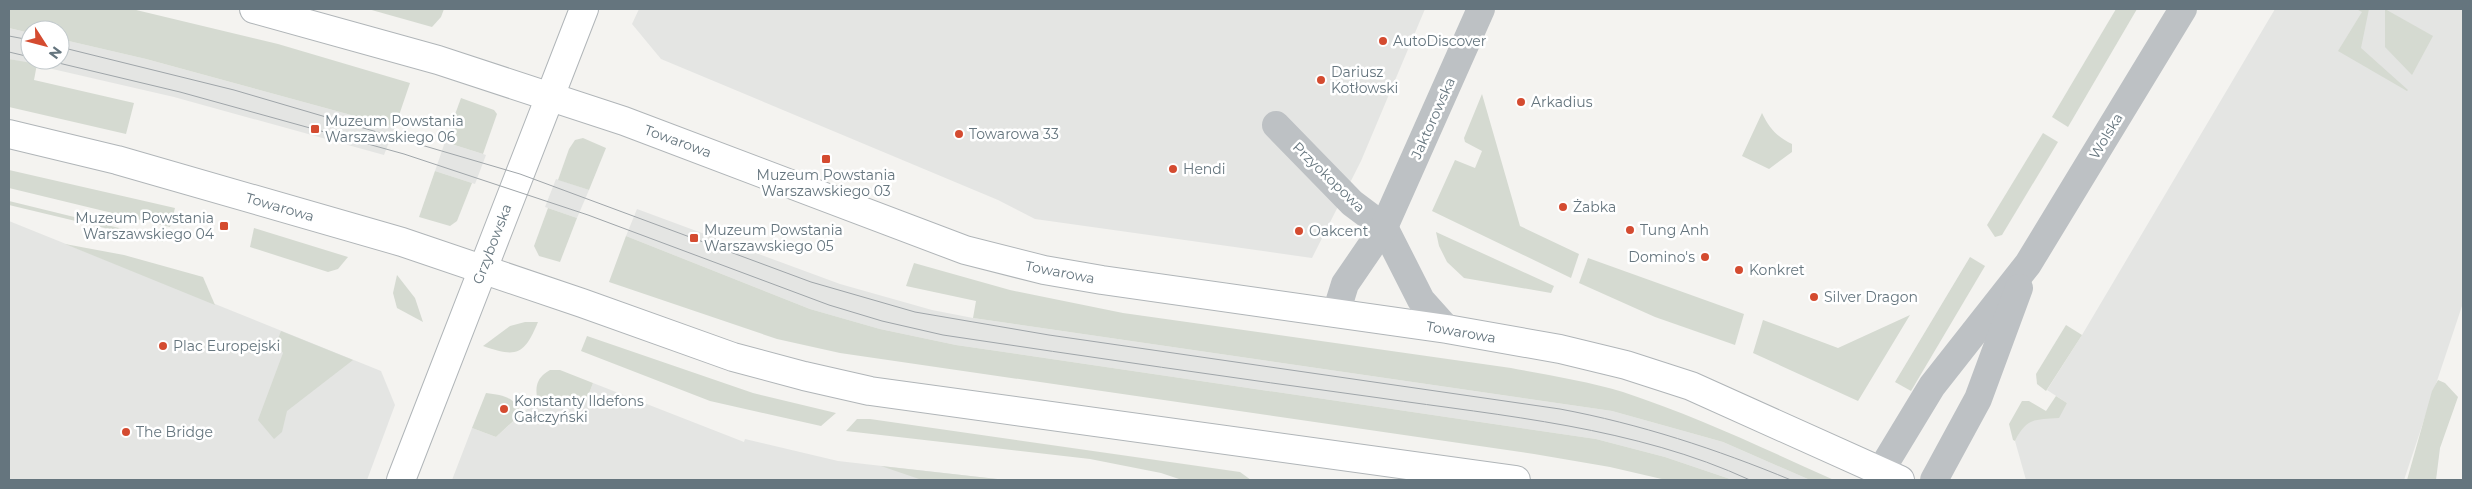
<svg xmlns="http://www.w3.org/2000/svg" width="2472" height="489" viewBox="0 0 2472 489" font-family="Montserrat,sans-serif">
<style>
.built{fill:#e4e5e3}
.green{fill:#d5dad1}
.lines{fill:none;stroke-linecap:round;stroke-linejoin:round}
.secondary-casing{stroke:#b0b5b8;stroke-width:30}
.street{stroke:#bdc1c4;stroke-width:28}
.secondary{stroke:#fff;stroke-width:28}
.tram{stroke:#9fa5a9;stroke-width:1}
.poi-dot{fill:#d44b30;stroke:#fff;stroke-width:2}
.labels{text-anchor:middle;stroke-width:5;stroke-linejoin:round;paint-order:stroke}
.poi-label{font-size:14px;fill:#65757e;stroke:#fff;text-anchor:start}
.street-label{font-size:14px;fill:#65757e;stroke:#fff}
</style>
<rect width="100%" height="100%" fill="#f4f3f0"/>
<!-- built -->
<g class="built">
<polygon points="639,9 1425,9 1361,161 1312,258 1035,219 998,200 661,59 632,24"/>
<polygon points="2275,9 2463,9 2463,303 2404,480 2026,480 2015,441 2021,429 2030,421 2067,403 2047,390 2082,335"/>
<polygon points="9,28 30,33 30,60 60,60 60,39 146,59 395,127 384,155 174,97 9,59"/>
<polygon points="445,142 486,155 475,184 435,171"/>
<polygon points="556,179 589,190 577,218 545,207"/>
<polygon points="637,209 840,284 932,310 973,318 1612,411 1723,442 1810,480 1733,480 1665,457 1596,439 956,345 880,329 810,309 626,236"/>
<polygon points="9,221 381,371 395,405 367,480 9,480"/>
<polygon points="593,383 744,442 745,439 838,461 1006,480 452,480 472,428 496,437 527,409 552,402 585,404"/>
</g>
<!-- green -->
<g class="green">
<polygon points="9,9 132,9 278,44 410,83 395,127 146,59 60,39 60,30 30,30 30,33 9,28"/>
<polygon points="368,9 444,9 441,17 432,27"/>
<polygon points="2116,9 2137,9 2068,127 2052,117"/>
<polygon points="2356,9 2369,9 2361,48 2408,90 2407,91 2338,51 2362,12"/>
<polygon points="2385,9 2433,36 2412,75 2385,47"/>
<polygon points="9,59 37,64 34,80 134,103 126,134 9,107"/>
<polygon points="1482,94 1520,226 1579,254 1571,278 1432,211 1455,160 1475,168 1482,151 1465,142 1464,138"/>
<polygon points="461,98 494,110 497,114 483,154 445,142"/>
<path d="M1762,113C1769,128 1776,136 1792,144V152L1769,169L1742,156Z"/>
<polygon points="2043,133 2058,142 2002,235 1995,237 1987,225"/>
<polygon points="583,138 606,148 589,190 558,180 569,149 575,140"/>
<polygon points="9,170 175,208 170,227 9,188"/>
<polygon points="435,171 472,183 457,221 450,226 419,217"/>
<polygon points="9,201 164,239 163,242 9,205"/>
<polygon points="548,208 577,218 560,262 539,256 534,246"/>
<polygon points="254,228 348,257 338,269 328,272 250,247"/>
<polygon points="1436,232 1554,286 1551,293 1464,278 1447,262 1439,246"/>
<polygon points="626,236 810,309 880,329 956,345 1596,439 1665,457 1733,480 1666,480 1610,467 1534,454 840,353 777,339 609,282"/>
<polygon points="65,244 124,255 203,277 215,305"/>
<polygon points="1970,257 1985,266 1911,391 1895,382"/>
<polygon points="1588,258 1744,314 1735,345 1655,317 1579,283"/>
<path d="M914,263L1010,290L1123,313L1511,368C1548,375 1587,381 1623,392C1696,416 1765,449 1834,480H1810L1723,442L1612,411L973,318L976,301L906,286Z"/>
<polygon points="397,275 415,298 423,322 397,308 393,293"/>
<polygon points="1910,315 1858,401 1753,353 1763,320 1838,348"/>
<path d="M525,322H538C524,355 517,358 483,346L510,326Z"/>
<polygon points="2066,325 2082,335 2046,391 2037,384 2036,374"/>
<polygon points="281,331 353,360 287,411 282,432 274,439 258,420 283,353 276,344"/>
<polygon points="587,336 753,393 836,413 821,426 710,401 581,351"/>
<path d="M550,370H560L593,383L585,404L552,402L539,406C535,390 534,379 550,370Z"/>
<polygon points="2438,380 2445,383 2458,397 2440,448 2436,480 2407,480 2432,391"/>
<path d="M486,393C503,395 514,397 522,413L496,437L472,428Z"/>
<path d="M2056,396L2067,403L2059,418C2035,420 2027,417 2015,441L2013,440L2009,424L2022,401H2029L2046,411Z"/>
<polygon points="857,419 870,419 1240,472 1251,480 1182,480 1161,473 1090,459 846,431"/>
<polygon points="881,466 1006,480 922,480"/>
</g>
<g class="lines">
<!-- secondary casing -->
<g class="secondary-casing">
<g id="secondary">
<polyline points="254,9 438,60 624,121 965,250 1044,270 1102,280 1447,329 1560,349 1626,365 1691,386 1900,480"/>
<polyline points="9,134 117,160 402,242 582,303 733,357 804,376 870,391 1516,480"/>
<polyline points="401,480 584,9"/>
</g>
</g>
<!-- street -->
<g class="street">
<polyline points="1276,125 1352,203 1384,227 1421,300 1447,329"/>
<polyline points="1336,313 1345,284 1384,227 1481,9"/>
<polyline points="1875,480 1932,386 2028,264 2183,9"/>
<polyline points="1934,480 1978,399 2019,288"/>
</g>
<!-- secondary -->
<use href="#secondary" class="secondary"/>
<!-- tram -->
<g class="tram">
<polyline points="9,36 30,40"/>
<path d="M60,47L234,90L520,174L811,282L915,312L1049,335L1560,409C1640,424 1716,449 1791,480"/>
<polyline points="9,52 30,57"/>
<path d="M46,60L180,92L404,154L588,215L829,305L882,321L943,335C1089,357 1234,378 1380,398C1503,416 1635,427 1750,480"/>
</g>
</g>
<!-- markers -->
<g class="poi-dot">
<circle cx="1383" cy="41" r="5"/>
<circle cx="1321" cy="80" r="5"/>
<circle cx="1521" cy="102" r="5"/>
<rect x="310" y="124" width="10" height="10" rx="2.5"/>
<circle cx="959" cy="134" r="5"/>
<rect x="821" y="154" width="10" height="10" rx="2.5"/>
<circle cx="1173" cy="169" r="5"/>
<circle cx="1563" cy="207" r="5"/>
<rect x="219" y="221" width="10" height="10" rx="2.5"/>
<circle cx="1630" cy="230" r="5"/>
<circle cx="1299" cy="231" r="5"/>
<rect x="689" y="233" width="10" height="10" rx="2.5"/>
<circle cx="1705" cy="257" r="5"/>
<circle cx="1739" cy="270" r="5"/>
<circle cx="1814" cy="297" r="5"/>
<circle cx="163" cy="346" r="5"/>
<circle cx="504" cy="409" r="5"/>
<circle cx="126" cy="432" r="5"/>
</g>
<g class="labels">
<!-- poi labels -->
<g class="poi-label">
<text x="1393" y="46">AutoDiscover</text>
<text x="1331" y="77">Dariusz<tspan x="1331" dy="16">Kotłowski</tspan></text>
<text x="1531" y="107">Arkadius</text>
<text x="325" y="126">Muzeum Powstania<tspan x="325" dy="16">Warszawskiego 06</tspan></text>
<text x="969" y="139">Towarowa 33</text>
<text x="1183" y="174">Hendi</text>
<text x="826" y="180" text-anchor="middle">Muzeum Powstania<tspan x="826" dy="16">Warszawskiego 03</tspan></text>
<text x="1573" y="212">Żabka</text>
<text x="214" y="223" text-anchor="end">Muzeum Powstania<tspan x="214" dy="16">Warszawskiego 04</tspan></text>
<text x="704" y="235">Muzeum Powstania<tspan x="704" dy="16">Warszawskiego 05</tspan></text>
<text x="1640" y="235">Tung Anh</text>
<text x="1309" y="236">Oakcent</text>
<text x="1695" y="262" text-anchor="end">Domino's</text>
<text x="1749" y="275">Konkret</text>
<text x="1824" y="302">Silver Dragon</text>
<text x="173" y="351">Plac Europejski</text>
<text x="514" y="406">Konstanty Ildefons<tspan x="514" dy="16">Gałczyński</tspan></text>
<text x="136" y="437">The Bridge</text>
</g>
<!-- street labels -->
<g class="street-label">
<text transform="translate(1433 118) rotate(-66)" y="5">Jaktorowska</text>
<text transform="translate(2106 136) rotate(-59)" y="5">Wolska</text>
<text transform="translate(678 141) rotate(20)" y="5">Towarowa</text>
<text transform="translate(1329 177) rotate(44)" y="5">Przyokopowa</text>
<text transform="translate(280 207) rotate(16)" y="5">Towarowa</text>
<text transform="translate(492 244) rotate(-69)" y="5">Grzybowska</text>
<text transform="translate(1060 272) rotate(11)" y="5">Towarowa</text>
<text transform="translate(1461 332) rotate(10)" y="5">Towarowa</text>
</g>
</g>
<!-- border -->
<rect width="2472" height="489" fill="none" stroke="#65757e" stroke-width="20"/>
<!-- north arrow -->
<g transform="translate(45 45) rotate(126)"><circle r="24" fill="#ffffff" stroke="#c1c8cb"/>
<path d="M0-4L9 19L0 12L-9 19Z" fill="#d44b30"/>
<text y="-8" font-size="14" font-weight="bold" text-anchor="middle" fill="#65757e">N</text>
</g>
</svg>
